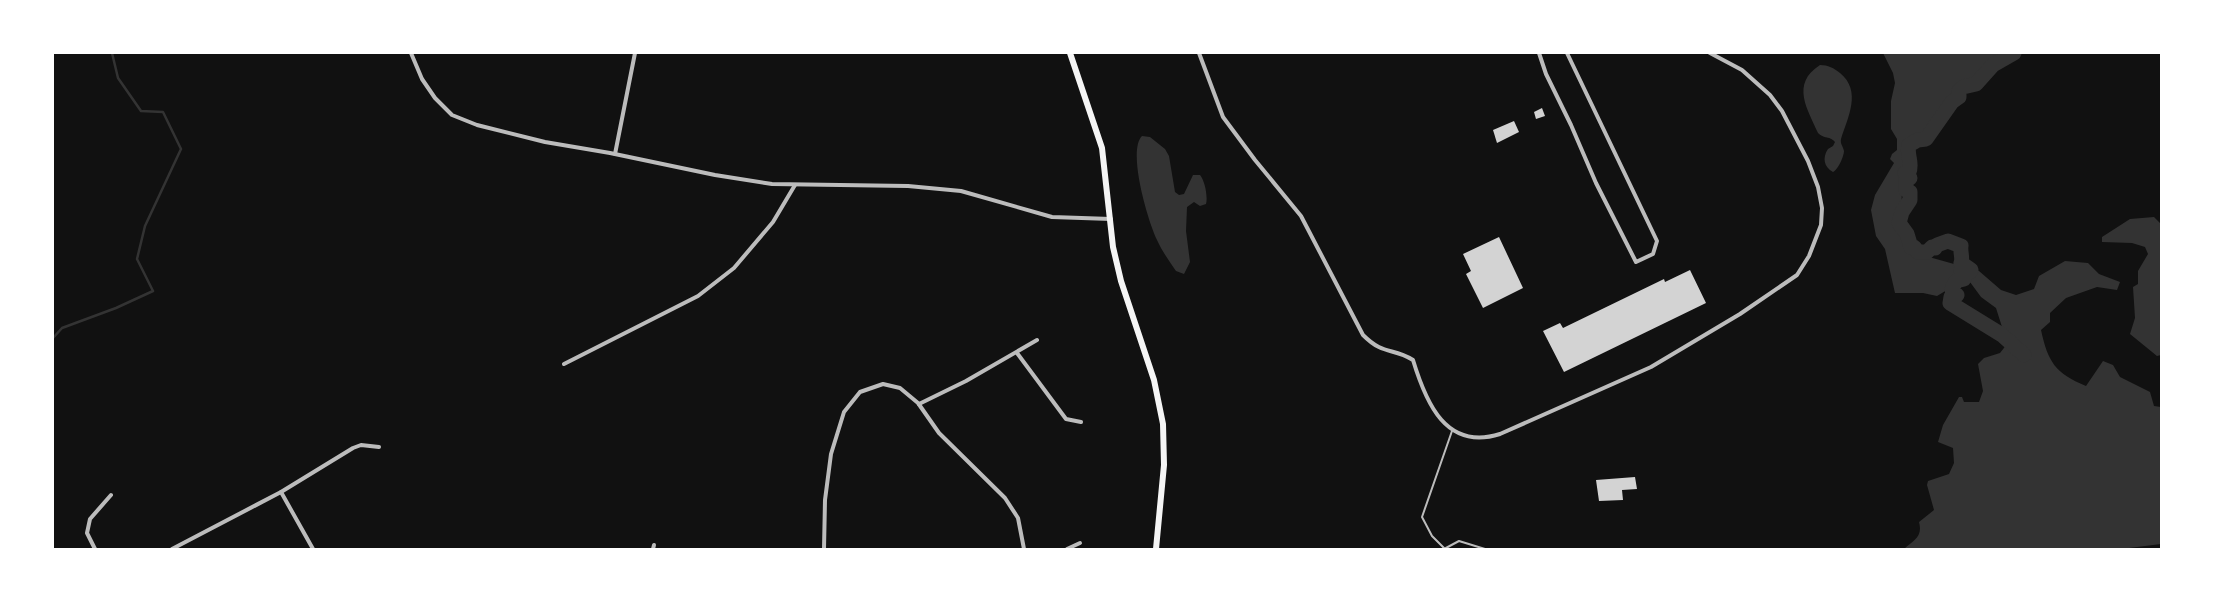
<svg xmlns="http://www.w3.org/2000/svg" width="2214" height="602" viewBox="0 0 2214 602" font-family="'Exo 2',sans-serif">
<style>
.water{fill:#333}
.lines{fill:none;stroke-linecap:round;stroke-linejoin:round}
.stream{stroke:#333;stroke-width:2.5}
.river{stroke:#333;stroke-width:15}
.building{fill:#d3d3d3}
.service{stroke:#bcbcbc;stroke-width:2}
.minor{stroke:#bcbcbc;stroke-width:4}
.secondary{stroke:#f5f5f5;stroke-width:6}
</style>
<rect width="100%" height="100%" fill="#111"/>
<!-- water -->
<g class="water">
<path d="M1883,53H2017L2007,62L2000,60L1990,65L1963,93L1950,100L1932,123L1920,143H1908L1902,155L1909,160L1911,165L1905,171L1902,185L1901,223L1918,251L1929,257L1979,271L2001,290L2016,295L2034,289L2039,276L2065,261L2088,263L2099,274L2120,282L2117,290L2097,287L2066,298L2050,313V322L2041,330C2048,362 2055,373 2086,386L2103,361L2113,365L2120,377L2150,392L2154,406L2161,407V544L2121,549H1904C1914,540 1923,537 1919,522L1934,510L1927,485L1928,481L1949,474L1954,463L1953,448L1938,442L1943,425L1959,397H1962L1964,402H1979L1983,391L1978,364L1984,358L2000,353L2011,339L2002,327L1996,308L1981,297L1967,278L1937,296L1923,293H1895L1885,249L1876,236L1871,210L1875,195L1894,163L1890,159L1892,154L1897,150V139L1891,129V101L1895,83L1893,73Z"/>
<path d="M1820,65C1828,65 1834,68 1840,73C1862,91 1848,117 1841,139C1840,144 1843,146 1844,151C1844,156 1838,170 1833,172C1824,167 1822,158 1828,149L1833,146L1835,142C1831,136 1823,139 1818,133C1808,110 1790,84 1820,65Z"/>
<path d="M1142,136L1150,137L1165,149L1169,156L1175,192L1179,195L1184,194L1193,175H1200C1205,181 1208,197 1206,204L1200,206L1194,202L1187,207L1186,231L1190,262L1184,274L1176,271C1169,261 1162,251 1157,240C1148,221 1127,151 1142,136Z"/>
<polygon points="2154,217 2161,224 2161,355 2157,356 2130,334 2135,318 2133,287 2138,284 2138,271 2148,254 2145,247 2132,243 2102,242 2102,237 2130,219"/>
</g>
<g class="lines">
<!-- stream -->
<polyline class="stream" points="53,338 62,328 116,308 153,291 137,259 145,226 181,149 163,112 141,111 118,78 112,53"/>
<!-- river -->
<path class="river" d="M2014,53L1993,65L1976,84L1963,87L1959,91V97L1952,102L1926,139L1918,140L1909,145C1906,154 1913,163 1909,172L1905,173L1910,178L1906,181V190L1910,192V200L1902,212L1899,223L1907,234L1911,247H1914L1918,252H1927L1932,247L1935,248L1937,245L1948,241L1961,246C1960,252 1963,258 1961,263L1971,270L1970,272L1967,269L1961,270L1964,279L1956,281L1952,289L1953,294L1957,295L1951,297L1950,303L2002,335L2024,355"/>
</g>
<!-- building -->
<g class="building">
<polygon points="1542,108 1545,116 1536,119 1534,112"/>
<polygon points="1514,121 1519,132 1497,143 1493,130"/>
<polygon points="1499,237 1523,288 1483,308 1466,274 1471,271 1463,254"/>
<polygon points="1690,270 1706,303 1564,372 1543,331 1560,323 1563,328 1664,279 1665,282"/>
<polygon points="1635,477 1637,489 1622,490 1623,500 1599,501 1596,480"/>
</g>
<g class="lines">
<!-- service -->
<g class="service">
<polyline points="1444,549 1459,541 1485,549"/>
<polyline points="1445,549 1432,536 1422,517 1452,431"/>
</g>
<!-- minor -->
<g class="minor">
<polyline points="411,53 422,79 435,98 452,115 477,125 545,142 610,153 715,175 772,184 908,186 961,191 1052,217 1111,219"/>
<path d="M1199,53L1223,117L1255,160L1301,216L1363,335C1384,356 1392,347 1413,360C1426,403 1446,451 1500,434L1651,367L1740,314L1797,275L1809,256L1821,225L1822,208L1818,187L1808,161L1782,111L1770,95L1742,70L1710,53"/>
<polyline points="1539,53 1546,74 1571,125 1596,183 1636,262 1653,254 1657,241 1567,53"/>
<polyline points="615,154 635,53"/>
<polyline points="1017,353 1066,419 1081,422"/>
<polyline points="564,364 698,296 734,268 773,222 795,185"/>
<polyline points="919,404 966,381 1037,340"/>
<polyline points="281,492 313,549"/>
<polyline points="95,549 87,533 90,519 111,495"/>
<polyline points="172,549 281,492 353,448 361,445 379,447"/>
<polyline points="653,549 654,545"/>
<polyline points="824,549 825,500 831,454 844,412 860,392 883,384 900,388 918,403 939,433 1005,498 1018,518 1024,549"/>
<polyline points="1067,549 1080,543"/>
</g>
<!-- secondary -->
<polyline class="secondary" points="1070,53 1102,148 1113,247 1121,281 1154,380 1163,424 1164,465 1156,549"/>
</g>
<!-- border -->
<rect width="2214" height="602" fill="none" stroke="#ffffff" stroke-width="108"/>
</svg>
